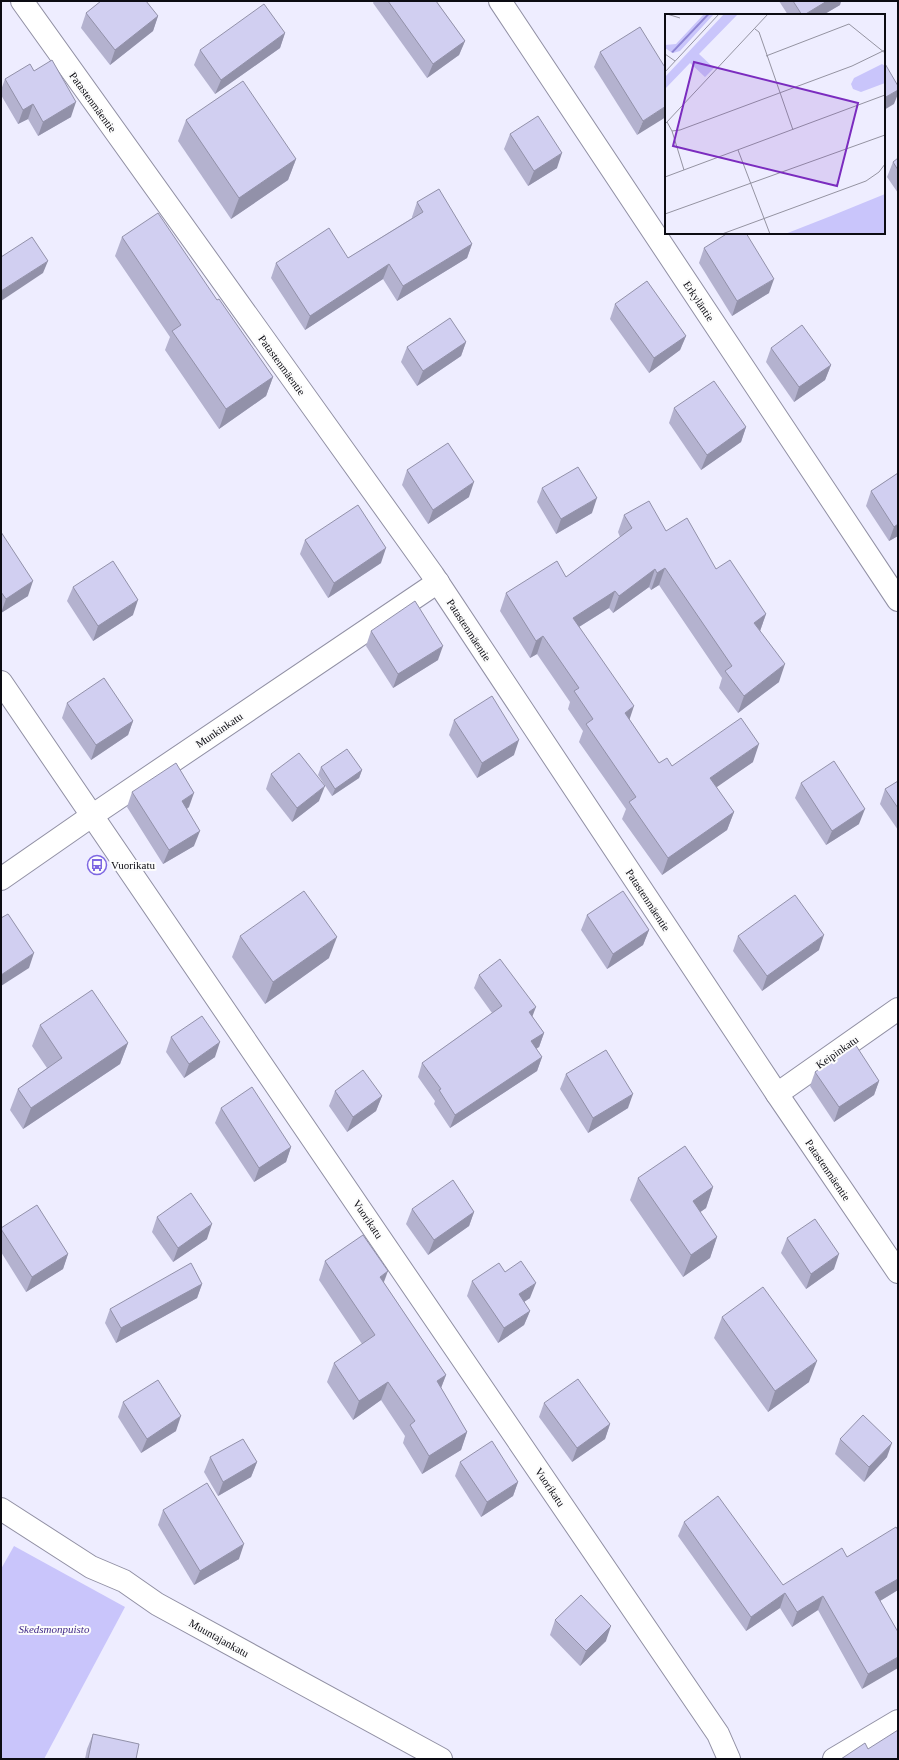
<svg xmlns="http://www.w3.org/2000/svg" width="899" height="1760" viewBox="0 0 899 1760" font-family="'Times New Roman',serif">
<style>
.green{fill:#c9c5fb}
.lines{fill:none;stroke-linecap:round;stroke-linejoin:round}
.minor-casing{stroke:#9190a4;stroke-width:24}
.tertiary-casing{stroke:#9190a4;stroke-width:24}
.minor{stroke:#fff;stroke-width:22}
.tertiary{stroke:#fff;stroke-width:22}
.wall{fill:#b4b2cf}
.shaded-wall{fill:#9291a9}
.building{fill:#d1cff1;stroke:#9291a9}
.labels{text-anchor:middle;stroke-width:4;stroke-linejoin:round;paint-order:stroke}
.street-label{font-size:11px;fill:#0c0c13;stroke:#fcfcfc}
.poi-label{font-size:11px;fill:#0c0c13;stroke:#fcfcfc;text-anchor:start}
.park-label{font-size:11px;font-style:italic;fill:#412a88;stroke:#fcfcfc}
.inset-road{fill:none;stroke:#9493a1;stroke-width:1}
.view{fill:#7b2cbf;fill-opacity:0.15;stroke:#7b2cbf;stroke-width:2}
.inset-edge{fill:none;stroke:#0c0c13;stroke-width:2}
</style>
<rect width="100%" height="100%" fill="#eeedff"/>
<!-- green -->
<polygon class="green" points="14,1546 125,1607 44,1759 1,1759 1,1569"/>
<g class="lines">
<!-- minor casing -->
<g class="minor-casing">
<g id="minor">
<polyline points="22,1 433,575 777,1094 898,1272"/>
<polyline points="1,682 718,1734 729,1759"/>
<polyline points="1,879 93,815 438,582"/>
<polyline points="777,1094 898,1009"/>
<polyline points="1,1509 91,1567 124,1581 157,1604 441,1759"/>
<polyline points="834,1759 898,1721"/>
</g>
</g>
<!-- tertiary casing -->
<g class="tertiary-casing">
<polyline id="tertiary" points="500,1 898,600"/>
</g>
<!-- minor -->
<use href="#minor" class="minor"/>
<!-- tertiary -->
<use href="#tertiary" class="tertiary"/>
</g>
<!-- wall -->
<g class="wall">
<polygon points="374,1 436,1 465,41 459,55 427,78 373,3"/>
<polygon points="779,1 841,1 840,5 823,15 788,15"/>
<polygon points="86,13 158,16 153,31 110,65 81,28"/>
<polygon points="285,33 280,48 215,94 194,65 200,50"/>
<polygon points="600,52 666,69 637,135 594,67"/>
<polygon points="34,71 71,117 38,136 28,119 18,124 1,95 1,90 5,79"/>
<polygon points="186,120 296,159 288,180 231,219 178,141"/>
<polygon points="510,134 557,168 528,186 504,149"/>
<polygon points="898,158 898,193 887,177 893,162"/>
<polygon points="417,202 472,244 467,258 397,301 383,279 305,330 271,278 276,263 348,258 412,218 412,217"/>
<polygon points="122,237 217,300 273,377 266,396 219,429 165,350 170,337 115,256"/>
<polygon points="704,248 769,293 732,316 699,263"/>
<polygon points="615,304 686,336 680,350 649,373 610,319"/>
<polygon points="466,342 461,356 417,386 401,362 407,347"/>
<polygon points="771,348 831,365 825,380 794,402 766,362"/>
<polygon points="674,408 746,427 741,442 701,470 669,423"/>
<polygon points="407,470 469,497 428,524 402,485"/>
<polygon points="898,473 898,536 889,541 866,506 871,491"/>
<polygon points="542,488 592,513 556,534 537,502"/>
<polygon points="624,515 666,531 716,569 766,614 760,631 779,682 738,713 719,688 722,678 659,585 651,590 649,587 613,613 609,608 579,627 629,719 659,763 672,766 753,762 716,787 734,812 727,830 662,875 622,819 626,809 579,742 583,731 568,709 570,702 537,654 530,658 500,611 506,593 566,577 620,537 618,532"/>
<polygon points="1,532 28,596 1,613"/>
<polygon points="305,540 381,563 328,598 300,554"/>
<polygon points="73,587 133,615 93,641 67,601"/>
<polygon points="371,631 438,660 393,688 366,646"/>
<polygon points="67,703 133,721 128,735 91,760 62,718"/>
<polygon points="454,720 514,755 477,778 449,735"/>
<polygon points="321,767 362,770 359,778 332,796 318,775"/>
<polygon points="271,774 319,801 292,822 266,789"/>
<polygon points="898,781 898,830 880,804 885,789"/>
<polygon points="801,783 859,824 826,845 795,798"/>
<polygon points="132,792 189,807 187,809 194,846 163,864 127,807"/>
<polygon points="587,915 649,930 643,945 607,969 581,930"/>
<polygon points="240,936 329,958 265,1004 232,957"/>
<polygon points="738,936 819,950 762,991 733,951"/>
<polygon points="479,975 532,1016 544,1033 539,1047 536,1048 542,1057 537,1071 450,1128 434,1104 435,1101 418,1077 422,1063 492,1013 474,988"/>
<polygon points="40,1025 128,1043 120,1064 23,1129 10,1110 18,1089 47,1068 32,1046"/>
<polygon points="171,1037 215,1057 184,1078 166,1052"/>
<polygon points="815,1072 879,1081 874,1095 834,1122 810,1086"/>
<polygon points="566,1074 628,1108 588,1133 560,1089"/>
<polygon points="335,1091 382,1096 376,1111 347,1132 329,1106"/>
<polygon points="221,1108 291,1147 286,1162 254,1182 215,1123"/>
<polygon points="638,1178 713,1187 706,1208 700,1212 717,1237 710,1258 683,1277 630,1200"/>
<polygon points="412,1209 474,1212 469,1226 428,1255 406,1224"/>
<polygon points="157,1217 207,1239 173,1262 152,1232"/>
<polygon points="1,1228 68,1254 63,1269 26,1292 1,1252"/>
<polygon points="787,1238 834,1269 806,1289 781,1253"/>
<polygon points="325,1261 384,1283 446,1375 441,1388 467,1432 461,1450 422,1474 403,1443 405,1436 381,1400 353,1420 327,1382 334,1363 362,1344 319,1280"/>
<polygon points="505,1272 530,1298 524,1302 530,1311 524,1325 498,1343 467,1296 472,1281"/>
<polygon points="202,1284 197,1298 116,1343 105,1323 110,1309"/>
<polygon points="722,1317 809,1382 768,1412 714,1338"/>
<polygon points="123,1402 176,1431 141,1453 118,1417"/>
<polygon points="544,1403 610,1424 605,1439 572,1462 539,1417"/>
<polygon points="840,1439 887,1457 864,1482 835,1454"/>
<polygon points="210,1457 257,1462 251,1477 218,1496 204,1472"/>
<polygon points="460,1462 518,1482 513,1496 481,1517 455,1476"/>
<polygon points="163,1510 239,1559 194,1585 158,1525"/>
<polygon points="684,1522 783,1585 847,1557 898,1530 898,1590 880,1601 898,1632 862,1689 818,1610 792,1627 780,1608 746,1631 678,1536"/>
<polygon points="555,1620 606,1641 580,1666 550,1635"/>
<polygon points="93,1734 136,1759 85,1759 87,1749"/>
</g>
<!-- shaded-wall -->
<g class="shaded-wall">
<polygon points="827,1 841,1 840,5 823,15 804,15"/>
<polygon points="158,16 153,31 110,65 115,50"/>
<polygon points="285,33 280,48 215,94 221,80"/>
<polygon points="465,41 459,55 427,78 433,64"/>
<polygon points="898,90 898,94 894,104 884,110 884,98"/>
<polygon points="76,102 71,117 38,136 43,122"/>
<polygon points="33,104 28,119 18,124 23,110"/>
<polygon points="666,106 666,117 637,135 643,121"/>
<polygon points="562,153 557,168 528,186 534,171"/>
<polygon points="296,159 288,180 231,219 239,198"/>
<polygon points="472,244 467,258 397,301 403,286"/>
<polygon points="48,261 43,273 1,301 1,291"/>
<polygon points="389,264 383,279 305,330 310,316"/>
<polygon points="774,279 769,293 732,316 737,301"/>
<polygon points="686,336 680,350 649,373 654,358"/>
<polygon points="466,342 461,356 417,386 423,371"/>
<polygon points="831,365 825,380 794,402 799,387"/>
<polygon points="273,377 266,396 219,429 226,409"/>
<polygon points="746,427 741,442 701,470 707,455"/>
<polygon points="474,482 469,497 428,524 433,510"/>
<polygon points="597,498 592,513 556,534 561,519"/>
<polygon points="898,524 898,536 889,541 894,527"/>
<polygon points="386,548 381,563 328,598 334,583"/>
<polygon points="665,568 659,585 651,590 657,573"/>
<polygon points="655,569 649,587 613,613 619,596"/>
<polygon points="33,581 28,596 1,613 6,599"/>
<polygon points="615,591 609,608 566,635 573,618"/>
<polygon points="138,600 133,615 93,641 98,626"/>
<polygon points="766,614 760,631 754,623"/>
<polygon points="543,636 537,654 530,658 536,641"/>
<polygon points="443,646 438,660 393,688 398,674"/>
<polygon points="785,664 779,682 738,713 744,696"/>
<polygon points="634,706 628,724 625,713"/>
<polygon points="133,721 128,735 91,760 96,745"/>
<polygon points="519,740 514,755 477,778 482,763"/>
<polygon points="759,744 753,762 704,796 710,778"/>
<polygon points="362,770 359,778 332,796 335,789"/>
<polygon points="325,786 319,801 292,822 297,808"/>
<polygon points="194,793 189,807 176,815 182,801"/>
<polygon points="865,809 859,824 826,845 832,831"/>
<polygon points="734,812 727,830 662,875 668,858"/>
<polygon points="200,831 194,846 163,864 169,850"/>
<polygon points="649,930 643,945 607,969 613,954"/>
<polygon points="824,935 819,950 762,991 767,976"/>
<polygon points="337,937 329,958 265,1004 273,982"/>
<polygon points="34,953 29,968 1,986 1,975"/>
<polygon points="536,1007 531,1020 529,1012"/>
<polygon points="544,1033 539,1047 527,1055 531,1041"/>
<polygon points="220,1042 215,1057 184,1078 189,1064"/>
<polygon points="128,1043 120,1064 23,1129 31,1108"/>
<polygon points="542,1057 537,1071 450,1128 455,1115"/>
<polygon points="879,1081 874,1095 834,1122 839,1107"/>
<polygon points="633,1094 628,1108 588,1133 593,1118"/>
<polygon points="382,1096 376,1111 347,1132 353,1117"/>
<polygon points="291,1147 286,1162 254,1182 259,1168"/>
<polygon points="713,1187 706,1208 685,1223 693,1201"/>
<polygon points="474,1212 469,1226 428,1255 434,1240"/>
<polygon points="212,1224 207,1239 173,1262 178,1248"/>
<polygon points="717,1237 710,1258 683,1277 691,1255"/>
<polygon points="68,1254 63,1269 26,1292 32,1277"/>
<polygon points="839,1254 834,1269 806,1289 811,1274"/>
<polygon points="388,1271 381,1290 380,1277"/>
<polygon points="536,1283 530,1298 513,1309 519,1294"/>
<polygon points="202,1284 197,1298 116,1343 121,1328"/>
<polygon points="530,1311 524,1325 498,1343 504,1328"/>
<polygon points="817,1361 809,1382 768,1412 775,1391"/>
<polygon points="446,1375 439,1393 437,1381"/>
<polygon points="388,1382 381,1400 353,1420 359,1401"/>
<polygon points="181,1416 176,1431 141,1453 147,1439"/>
<polygon points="610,1424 605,1439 572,1462 577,1448"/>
<polygon points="467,1432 461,1450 422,1474 429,1456"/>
<polygon points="892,1443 887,1457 864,1482 869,1467"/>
<polygon points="257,1462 251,1477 218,1496 223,1482"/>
<polygon points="518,1482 513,1496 481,1517 487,1502"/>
<polygon points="244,1544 239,1559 194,1585 200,1571"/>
<polygon points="898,1579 898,1590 870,1607 875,1592"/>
<polygon points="785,1593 780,1608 746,1631 751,1617"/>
<polygon points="823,1596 818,1610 792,1627 797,1612"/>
<polygon points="611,1626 606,1641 580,1666 586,1651"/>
<polygon points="898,1657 898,1668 862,1689 868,1674"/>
</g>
<!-- building -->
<g class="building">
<polygon points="101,1 146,1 158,16 115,50 86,13"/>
<polygon points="388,1 436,1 465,41 433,64"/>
<polygon points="793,1 827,1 804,15 802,15"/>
<polygon points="264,4 285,33 221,80 200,50"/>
<polygon points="640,27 666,69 666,106 643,121 600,52"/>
<polygon points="52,60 76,102 43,122 33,104 23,110 5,79 30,64 34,71"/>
<polygon points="884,62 898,86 898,90 884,98"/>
<polygon points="243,81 296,159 239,198 186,120"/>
<polygon points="538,116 562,153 534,171 510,134"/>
<polygon points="898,158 898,170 893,162"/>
<polygon points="439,189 472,244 403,286 389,264 310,316 276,263 329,228 348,258 423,212 417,202"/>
<polygon points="158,213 217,300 219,299 273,377 226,409 172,331 181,325 122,237"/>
<polygon points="728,233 746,233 774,279 737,301 704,248"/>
<polygon points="32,237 48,261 1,291 1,257"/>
<polygon points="647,281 686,336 654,358 615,304"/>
<polygon points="450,318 466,342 423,371 407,347"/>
<polygon points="802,325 831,365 799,387 771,348"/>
<polygon points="714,381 746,427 707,455 674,408"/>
<polygon points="448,443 474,482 433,510 407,470"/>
<polygon points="578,467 597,498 561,519 542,488"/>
<polygon points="898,473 898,524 894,527 871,491"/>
<polygon points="649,501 666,531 687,518 716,569 730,560 766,614 754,623 785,664 744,696 725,671 732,666 665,568 657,573 655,569 619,596 615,591 573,618 634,706 625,713 659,763 667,758 672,766 741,718 759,744 710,778 734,812 668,858 629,802 636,797 586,724 593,719 574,691 579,688 543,636 536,641 506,593 557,561 566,577 632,528 624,515"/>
<polygon points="358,505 386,548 334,583 305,540"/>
<polygon points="1,532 33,581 6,599 1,592"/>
<polygon points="113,561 138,600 98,626 73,587"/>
<polygon points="415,601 443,646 398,674 371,631"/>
<polygon points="104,678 133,721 96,745 67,703"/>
<polygon points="492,696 519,740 482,763 454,720"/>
<polygon points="347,749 362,770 335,789 321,767"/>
<polygon points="299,753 325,786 297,808 271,774"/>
<polygon points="834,761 865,809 832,831 801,783"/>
<polygon points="176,763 194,793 182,801 200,831 169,850 132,792"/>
<polygon points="898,781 898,808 885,789"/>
<polygon points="304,891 337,937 273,982 240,936"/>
<polygon points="623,891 649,930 613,954 587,915"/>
<polygon points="795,895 824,935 767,976 738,936"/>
<polygon points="8,914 34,953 1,975 1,918"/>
<polygon points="500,959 536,1007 529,1012 544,1033 531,1041 542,1057 455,1115 439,1090 441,1089 422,1063 502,1006 479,975"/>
<polygon points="92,990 128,1043 31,1108 18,1089 62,1058 40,1025"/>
<polygon points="202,1016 220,1042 189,1064 171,1037"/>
<polygon points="855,1044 879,1081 839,1107 815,1072"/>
<polygon points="606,1050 633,1094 593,1118 566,1074"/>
<polygon points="363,1070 382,1096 353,1117 335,1091"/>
<polygon points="252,1087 291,1147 259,1168 221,1108"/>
<polygon points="685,1146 713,1187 693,1201 717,1237 691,1255 638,1178"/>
<polygon points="453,1180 474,1212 434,1240 412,1209"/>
<polygon points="191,1193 212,1224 178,1248 157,1217"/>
<polygon points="37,1205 68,1254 32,1277 1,1229 1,1228"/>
<polygon points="815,1219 839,1254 811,1274 787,1238"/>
<polygon points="363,1235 388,1271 380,1277 446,1375 437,1381 467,1432 429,1456 410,1425 415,1421 388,1382 359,1401 334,1363 375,1335 325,1261"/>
<polygon points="521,1261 536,1283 519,1294 530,1311 504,1328 472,1281 499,1263 505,1272"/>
<polygon points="191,1263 202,1284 121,1328 110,1309"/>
<polygon points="763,1287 817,1361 775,1391 722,1317"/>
<polygon points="578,1379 610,1424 577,1448 544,1403"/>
<polygon points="158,1380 181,1416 147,1439 123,1402"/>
<polygon points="863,1415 892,1443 869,1467 840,1439"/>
<polygon points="243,1439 257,1462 223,1482 210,1457"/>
<polygon points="492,1441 518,1482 487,1502 460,1462"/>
<polygon points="207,1483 244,1544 200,1571 163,1510"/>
<polygon points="718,1496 783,1585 842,1548 847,1557 896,1527 898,1530 898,1579 875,1592 898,1632 898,1657 868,1674 823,1596 797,1612 785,1593 751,1617 684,1522"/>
<polygon points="581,1595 611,1626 586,1651 555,1620"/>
<polygon points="898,1730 898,1759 841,1759 865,1743 868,1749"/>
<polygon points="93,1734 139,1744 136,1759 88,1759"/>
</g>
<!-- icons -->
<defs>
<g id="bus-ring" transform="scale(1)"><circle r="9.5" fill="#fcfcfc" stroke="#7d67e2" stroke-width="1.5"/><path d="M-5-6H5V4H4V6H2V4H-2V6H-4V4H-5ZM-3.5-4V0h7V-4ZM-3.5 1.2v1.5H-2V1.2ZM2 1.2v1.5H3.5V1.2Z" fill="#7d67e2"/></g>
</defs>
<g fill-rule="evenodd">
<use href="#bus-ring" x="97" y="865"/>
</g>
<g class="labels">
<!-- street labels -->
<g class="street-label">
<text transform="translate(93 102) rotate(54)" y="4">Patastenmäentie</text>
<text transform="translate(699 301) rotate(56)" y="4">Erkyläntie</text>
<text transform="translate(282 365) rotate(54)" y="4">Patastenmäentie</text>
<text transform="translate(469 630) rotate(57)" y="4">Patastenmäentie</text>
<text transform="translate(219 730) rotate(-34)" y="4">Munkinkatu</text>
<text transform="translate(648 900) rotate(57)" y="4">Patastenmäentie</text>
<text transform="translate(837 1052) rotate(-35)" y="4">Keipinkatu</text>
<text transform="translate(828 1170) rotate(56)" y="4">Patastenmäentie</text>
<text transform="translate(368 1219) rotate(56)" y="4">Vuorikatu</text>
<text transform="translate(550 1487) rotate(56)" y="4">Vuorikatu</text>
<text transform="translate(219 1638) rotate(29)" y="4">Muuntajankatu</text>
</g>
<!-- poi labels -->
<g class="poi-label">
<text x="111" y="869">Vuorikatu</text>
</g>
<!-- park labels -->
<g class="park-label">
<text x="54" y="1633">Skedsmonpuisto</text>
</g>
</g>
<!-- overview -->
<g transform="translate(665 14)">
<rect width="220" height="220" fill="#eeedff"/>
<path d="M39,0H42L6,38L0,34V31L11,30ZM45,0H49L15,37L8,39ZM59,0H73L34,40L49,54L40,63L25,49L0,75V63ZM217,50L220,52V69L196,78L188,75L186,70L189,64ZM220,180V220H120L166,202Z" fill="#c9c5fb"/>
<path d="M42,0H45L8,39L6,38Z" fill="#8e85d5"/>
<path class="inset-road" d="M2,0L15,4M90,15L94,18L128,116M0,40L10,47M101,42L184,10L220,39M0,58L54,0M2,108L7,117L15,116L187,52L220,36M1,109L103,0M7,117L19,156M73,136L105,220M0,163L220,81M0,200L220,121M57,220L201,167L214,158L220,150"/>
<path class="view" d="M29,48L193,89L172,172L8,132Z"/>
<rect width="220" height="220" class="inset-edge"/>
</g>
<!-- border -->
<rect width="899" height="1760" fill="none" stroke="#0c0c13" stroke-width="4"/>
</svg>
